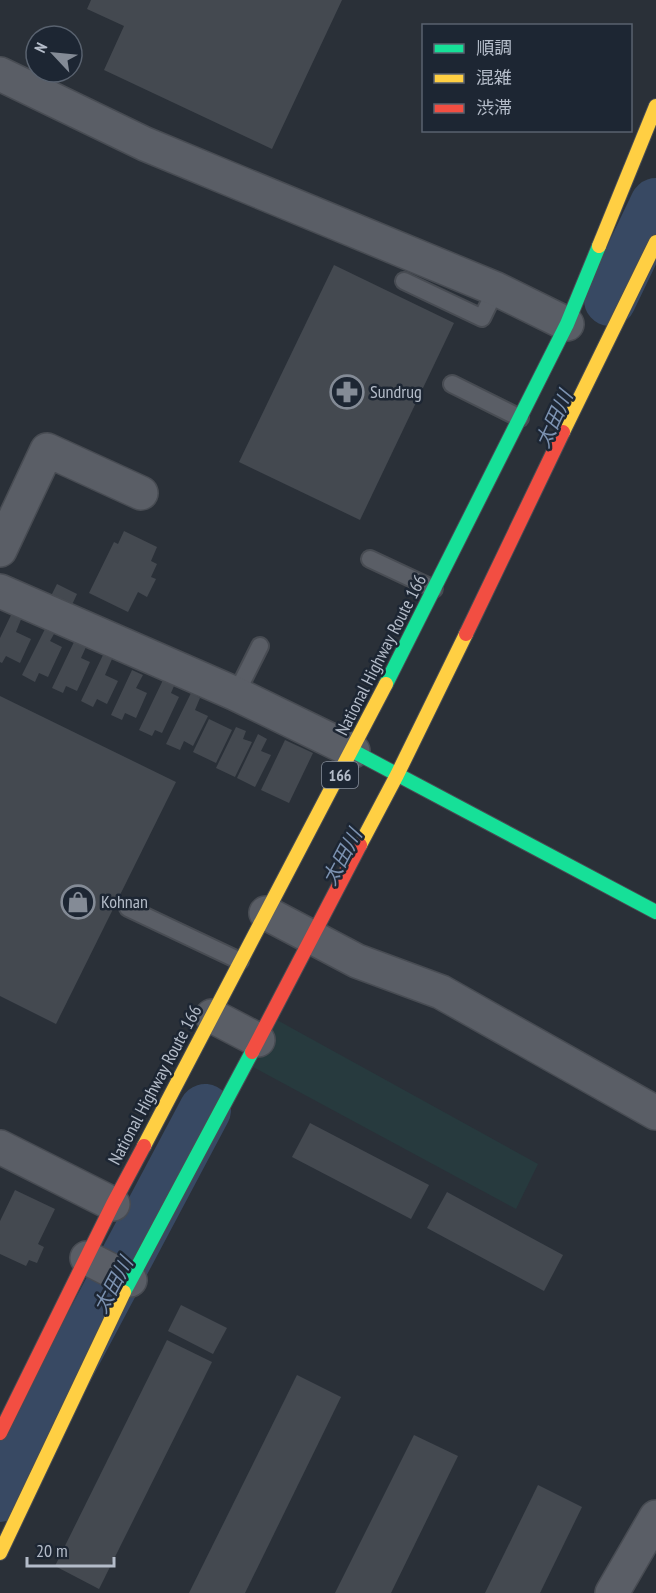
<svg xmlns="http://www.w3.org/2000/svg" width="656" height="1593" viewBox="0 0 656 1593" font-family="'PT Sans Narrow','Noto Sans JP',sans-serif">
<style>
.green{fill:#273a3e}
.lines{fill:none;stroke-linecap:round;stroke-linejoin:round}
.river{stroke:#384963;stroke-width:52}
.building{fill:#444950}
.lane-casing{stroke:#484c53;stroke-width:20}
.street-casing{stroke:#484c53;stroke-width:36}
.fast-casing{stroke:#484c53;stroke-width:16}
.slow-casing{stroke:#484c53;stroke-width:16}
.jam-casing{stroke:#484c53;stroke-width:16}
.lane{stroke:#5a5e66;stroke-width:16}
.street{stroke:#5a5e66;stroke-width:33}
.fast{stroke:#16e098;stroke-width:14}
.slow{stroke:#ffcf43;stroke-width:14}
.jam{stroke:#f24e42;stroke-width:14}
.labels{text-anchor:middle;stroke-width:5;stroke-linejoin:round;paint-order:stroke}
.shield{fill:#1d2633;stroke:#878f9c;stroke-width:1.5}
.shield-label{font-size:16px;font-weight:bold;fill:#b4bcc9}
.poi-label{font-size:18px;fill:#b4bcc9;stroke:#1d2633;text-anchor:start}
.street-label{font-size:18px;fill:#b4bcc9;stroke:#1d2633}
.water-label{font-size:20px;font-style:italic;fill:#7c92b1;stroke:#1d2633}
</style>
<rect width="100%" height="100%" fill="#2a3038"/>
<!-- green -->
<polygon class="green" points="277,1020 538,1164 516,1209 253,1067"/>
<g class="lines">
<!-- river -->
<g class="river">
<polyline points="610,300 656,204"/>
<polyline points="0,1496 205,1110"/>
</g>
</g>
<!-- building -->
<g class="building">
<polygon points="91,0 342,0 272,149 104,70 124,26 87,9"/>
<polygon points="334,265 454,323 360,520 239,462"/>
<polygon points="124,531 157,547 151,561 157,564 151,577 156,579 147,597 138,592 128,612 89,593 114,542 118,544"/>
<polygon points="57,584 77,594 71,607 50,598"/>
<polygon points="12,613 22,617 16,632 31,639 20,663 6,656 2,663 0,662 0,638"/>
<polygon points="45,629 54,634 50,641 62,647 48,677 39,673 35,682 22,675"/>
<polygon points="74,642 86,647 81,658 90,662 77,691 66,686 63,693 52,688"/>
<polygon points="103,655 112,659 105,675 118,681 107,704 97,699 93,707 81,701"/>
<polygon points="132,670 143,675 136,688 147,693 136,718 125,713 122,720 111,715"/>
<polygon points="163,680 174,686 171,693 179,697 162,733 155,730 152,736 139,730"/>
<polygon points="191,693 200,698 195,710 208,716 193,746 184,741 180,750 166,744"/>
<polygon points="0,696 176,782 56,1024 0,996"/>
<polygon points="209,719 232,730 216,763 193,752"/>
<polygon points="236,727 246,731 243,739 252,742 235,777 216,768"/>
<polygon points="258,734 267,739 261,751 271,755 255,787 237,778"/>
<polygon points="285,740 313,753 289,803 261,790"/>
<polygon points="310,1123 429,1185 411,1219 292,1157"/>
<polygon points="15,1190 55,1209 38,1244 44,1247 37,1263 29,1260 26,1266 0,1254 0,1221"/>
<polygon points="447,1192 563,1255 544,1291 427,1228"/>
<polygon points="181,1305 227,1328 213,1354 168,1331"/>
<polygon points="167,1340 212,1362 99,1589 55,1566"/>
<polygon points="297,1375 341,1397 245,1593 189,1593"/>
<polygon points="414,1435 458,1456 391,1593 335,1593"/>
<polygon points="538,1485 582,1507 540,1593 485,1593"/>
</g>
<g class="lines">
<!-- lane casing -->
<g class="lane-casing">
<g id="lane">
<polyline points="404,281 482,318 496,289"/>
<polyline points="452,384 520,418"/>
<polyline points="370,559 434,589"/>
<polyline points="236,694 260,646"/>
<polyline points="128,908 240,961"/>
</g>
</g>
<!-- street casing -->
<g class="street-casing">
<g id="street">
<polyline points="0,74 145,144 496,289 567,324"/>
<polyline points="0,550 47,450 141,493"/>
<polyline points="0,591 236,694 353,751"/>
<polyline points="266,913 357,961 441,992 656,1113"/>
<polyline points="212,1016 258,1040"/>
<polyline points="0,1147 113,1204"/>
<polyline points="87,1258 130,1280"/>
<polyline points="612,1593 656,1517"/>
</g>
</g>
<!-- fast casing -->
<g class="fast-casing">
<g id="fast">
<polyline points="386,684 567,324 599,246"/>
<polyline points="353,751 656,912"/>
<polyline points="124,1292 252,1052"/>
</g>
</g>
<!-- slow casing -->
<g class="slow-casing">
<g id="slow">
<polyline points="599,246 656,106"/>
<polyline points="563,432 656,242"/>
<polyline points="360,845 397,775 466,634"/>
<polyline points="144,1146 386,684"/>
<polyline points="0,1553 124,1292"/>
</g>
</g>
<!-- jam casing -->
<g class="jam-casing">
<g id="jam">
<polyline points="466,634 563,432"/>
<polyline points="252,1052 360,845"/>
<polyline points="0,1433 113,1204 144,1146"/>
</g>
</g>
<!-- lane -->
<use href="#lane" class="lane"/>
<!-- street -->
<use href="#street" class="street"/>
<!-- fast -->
<use href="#fast" class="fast"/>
<!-- slow -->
<use href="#slow" class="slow"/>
<!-- jam -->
<use href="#jam" class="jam"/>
</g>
<!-- icons -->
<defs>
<g id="pharmacy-ring" transform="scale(1.725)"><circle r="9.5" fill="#1d2633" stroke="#848b96" stroke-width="1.5"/><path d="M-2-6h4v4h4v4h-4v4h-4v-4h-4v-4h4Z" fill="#848b96"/></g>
<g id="shop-ring" transform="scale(1.725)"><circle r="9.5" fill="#1d2633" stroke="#848b96" stroke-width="1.5"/><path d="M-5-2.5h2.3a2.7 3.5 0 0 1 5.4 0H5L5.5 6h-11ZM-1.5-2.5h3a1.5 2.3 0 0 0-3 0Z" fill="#848b96"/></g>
</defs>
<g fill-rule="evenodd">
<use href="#pharmacy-ring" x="347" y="392"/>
<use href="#shop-ring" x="78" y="902"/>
</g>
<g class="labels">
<!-- shield labels -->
<rect class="shield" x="322" y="762" width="36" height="26" rx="4.5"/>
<g class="shield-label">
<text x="340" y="781">166</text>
</g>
<!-- poi labels -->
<g class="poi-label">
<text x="370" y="398">Sundrug</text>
<text x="101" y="908">Kohnan</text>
</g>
<!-- street labels -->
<g class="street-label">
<text transform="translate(381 655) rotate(-63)" y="6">National Highway Route 166</text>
<text transform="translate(155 1085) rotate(-62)" y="6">National Highway Route 166</text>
</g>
<!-- water labels -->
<g class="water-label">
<text transform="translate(554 419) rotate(-65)" y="7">太田川</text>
<text transform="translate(342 857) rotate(-62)" y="7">太田川</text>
<text transform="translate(113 1285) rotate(-62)" y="7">太田川</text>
</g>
</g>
<!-- legend -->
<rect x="422" y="24" width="210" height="108" fill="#1d2633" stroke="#59626f" stroke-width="1.5"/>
<rect x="434" y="44" width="30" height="9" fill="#16e098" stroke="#59626f" stroke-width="1.5"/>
<text x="476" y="54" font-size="18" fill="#b4bcc9">順調</text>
<rect x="434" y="74" width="30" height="9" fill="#ffcf43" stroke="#59626f" stroke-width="1.5"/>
<text x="476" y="84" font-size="18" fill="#b4bcc9">混雑</text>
<rect x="434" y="104" width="30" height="9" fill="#f24e42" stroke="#59626f" stroke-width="1.5"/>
<text x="476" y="114" font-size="18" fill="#b4bcc9">渋滞</text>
<!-- north arrow -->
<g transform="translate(54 54) rotate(296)"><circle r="28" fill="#1d2633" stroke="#59626f" stroke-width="1.5"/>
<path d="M0-4.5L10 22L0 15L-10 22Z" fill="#848b96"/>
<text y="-9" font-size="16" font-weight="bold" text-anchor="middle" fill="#b4bcc9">N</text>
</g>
<!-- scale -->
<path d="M27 1557v9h87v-9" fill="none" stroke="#b4bcc9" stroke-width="3"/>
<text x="36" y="1557" font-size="18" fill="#b4bcc9" stroke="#1d2633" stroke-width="4.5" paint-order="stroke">20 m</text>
</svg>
